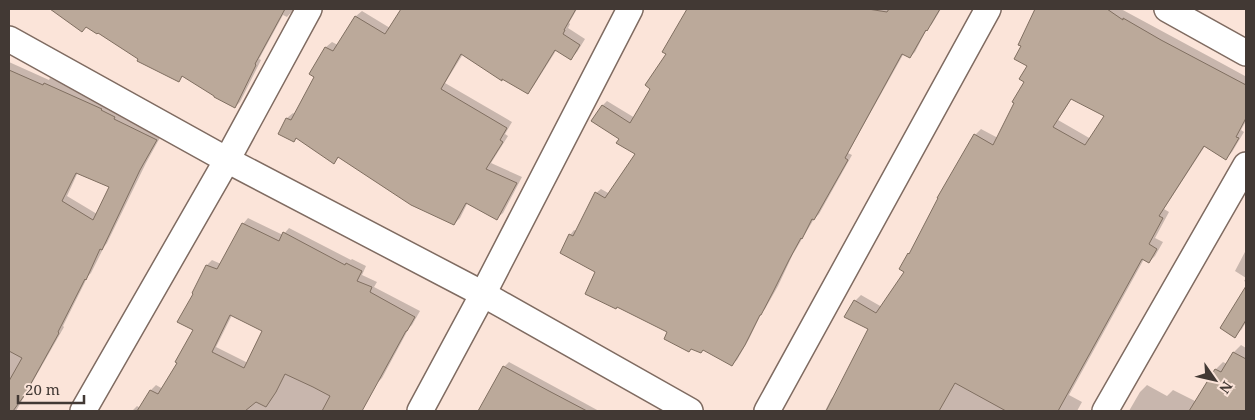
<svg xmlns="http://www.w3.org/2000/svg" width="1255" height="420" viewBox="0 0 1255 420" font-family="'Noto Serif',serif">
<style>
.shadow{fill:#0003;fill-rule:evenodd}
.building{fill:#bba99a;stroke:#806f61;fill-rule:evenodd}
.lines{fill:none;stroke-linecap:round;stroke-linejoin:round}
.street-casing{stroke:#7f6b61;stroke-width:28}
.street{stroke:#fff;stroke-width:25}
</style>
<rect width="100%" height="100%" fill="#fbe4d9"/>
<!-- shadow -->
<g class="shadow">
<polygon points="61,9 294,9 287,17 283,15 259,59 261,60 240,102 235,107 183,76 179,81 140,59 98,31 58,13"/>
<polygon points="402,9 577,9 569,23 570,24 568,28 585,39 577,52 571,58 557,49 533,87 528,93 463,54 445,83 512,122 505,134 508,136 491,163 522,177 503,213 497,218 468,202 460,218 454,224 340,156 334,162 297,138 294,141 280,133 287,118 293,113 295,114 315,76 311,74 326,47 332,42 338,45 356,16 362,11 390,28"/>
<polygon points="689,9 941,9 932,24 927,29 915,52 910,57 904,53 848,153 852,155 819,214 814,219 793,254 778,286 765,309 762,312 749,339 737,360 732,364 669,332 597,272 570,235 574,230 576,231 596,193 601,189 610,194 637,153 620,139 593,121 603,105 607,101 635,118 652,88"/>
<path d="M1036,9H1121L1223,64L1245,76L1246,74V121L1241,130L1244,132L1232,152L1226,158L1205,146L1164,209L1169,212L1155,238L1163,242L1155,256L1149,262L1144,259L1069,395L1082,402L1077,411H825L831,399L837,393L869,329L855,301L861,295L882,307L906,271L909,254L912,250L975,135L981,129L998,138L1025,81L1029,66L1023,46L1019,44ZM1072,98L1105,116L1091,139L1058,120Z"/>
<path d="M9,62L49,80L50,78L106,103L162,134L146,163L107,243L104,247L91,273L88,276L63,326L64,327L16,411H9ZM78,172L111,186L97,214L67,196Z"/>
<path d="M248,218L283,235L289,228L351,260L352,259L366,266L362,275L377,282L374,287L420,311L412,325L409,328L382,378L376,384L374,382L359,411H132L137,406L140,408L151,390L156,385L163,389L179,363L195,330V294L207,265L212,260L221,264L243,224ZM232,315L263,331L248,363L216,347Z"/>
<polygon points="1246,250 1246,282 1244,281 1246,278 1235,271"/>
<polygon points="1246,288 1246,322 1242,329 1235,336 1221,327"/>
<polygon points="1241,345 1246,348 1246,411 1129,411 1140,392 1147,385 1167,396 1173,390 1197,402 1216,369 1223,362 1227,364 1234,352"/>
<polygon points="509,362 599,411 479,411 504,367"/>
</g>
<!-- building -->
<g class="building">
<polygon points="50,9 285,9 255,64 256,65 235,108 214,97 214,96 182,76 179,82 137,61 138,59 98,33 97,34 86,27 82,32"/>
<polygon points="401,9 576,9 564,30 565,30 563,34 580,45 571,60 555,50 528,94 502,79 502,81 461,54 441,89 507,128 500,140 503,142 486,169 517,183 497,220 466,203 454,225 411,205 338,157 334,164 296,138 294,142 278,134 286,118 291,120 314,77 309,74 325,47 333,51 355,16 385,34"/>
<polygon points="687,9 868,9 887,12 889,9 940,9 927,31 926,30 910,58 902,54 845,158 848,160 814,220 812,219 802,239 801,238 789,260 773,292 761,315 760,315 745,345 732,366 703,350 701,353 691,349 689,352 664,339 667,332 617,307 616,309 585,294 595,272 560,253 569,234 573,236 595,192 605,198 635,154 616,143 619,139 591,121 602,105 630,123 650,89 645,85 666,54 662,52"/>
<path d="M1035,9H1107L1123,20V18L1161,40L1246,85V118L1236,137L1239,138L1226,160L1204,146L1159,216L1163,218L1149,244L1157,249L1149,263L1142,259L1058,411H1006L955,383L939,411H826L868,329L844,317L854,300L876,313L904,272L899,269L908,253L909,254L938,198H937L974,134L993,145L1014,103L1012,102L1024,82L1019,79L1027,66L1014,59L1021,46L1018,45ZM1071,99L1104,116L1085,145L1053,127Z"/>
<path d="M9,70L43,85L44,83L102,109L101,110L115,117L114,119L157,140L140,170L102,250L100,249L86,280L85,279L58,332L59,333L24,396L13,411H9V381L22,358L9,351ZM76,173L109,187L93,220L62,201Z"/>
<path d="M242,223L279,241L283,232L345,265L346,263L362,271L357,281L372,287L370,292L415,317L407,331H406L362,411H322L330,396L313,387L285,374L276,392L266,407L256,402L245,411H137L150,390L158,394L177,363L175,362L193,330L177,322L193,294L192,293L206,265L217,269ZM230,315L262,331L244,368L212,352Z"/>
<polygon points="1246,286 1246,320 1235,338 1220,328"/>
<polygon points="1233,352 1246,359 1246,411 1189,411 1215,369 1221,372"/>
<polygon points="503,366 549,391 587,411 478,411"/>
</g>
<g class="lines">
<!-- street casing -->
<g class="street-casing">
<g id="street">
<polyline points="1167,9 1246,53"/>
<polyline points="9,39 227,160 483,294 690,411"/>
<polyline points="83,411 227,160 309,9"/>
<polyline points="420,411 483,294 630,9"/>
<polyline points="767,411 988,9"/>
<polyline points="1105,411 1246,165"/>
</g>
</g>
<!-- street -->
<use href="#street" class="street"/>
</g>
<!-- border -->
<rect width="1255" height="420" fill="none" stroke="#423934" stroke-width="20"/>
<!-- north arrow -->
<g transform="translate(1215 380) rotate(124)" stroke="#fbe4d9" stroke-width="4" paint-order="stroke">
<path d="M0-4L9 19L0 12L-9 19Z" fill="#423934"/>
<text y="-8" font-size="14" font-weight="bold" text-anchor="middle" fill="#423934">N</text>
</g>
<!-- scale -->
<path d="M18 395v8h66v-8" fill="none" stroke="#423934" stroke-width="2.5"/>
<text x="25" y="395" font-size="15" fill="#423934" stroke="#fbe4d9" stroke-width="4" paint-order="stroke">20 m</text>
</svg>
